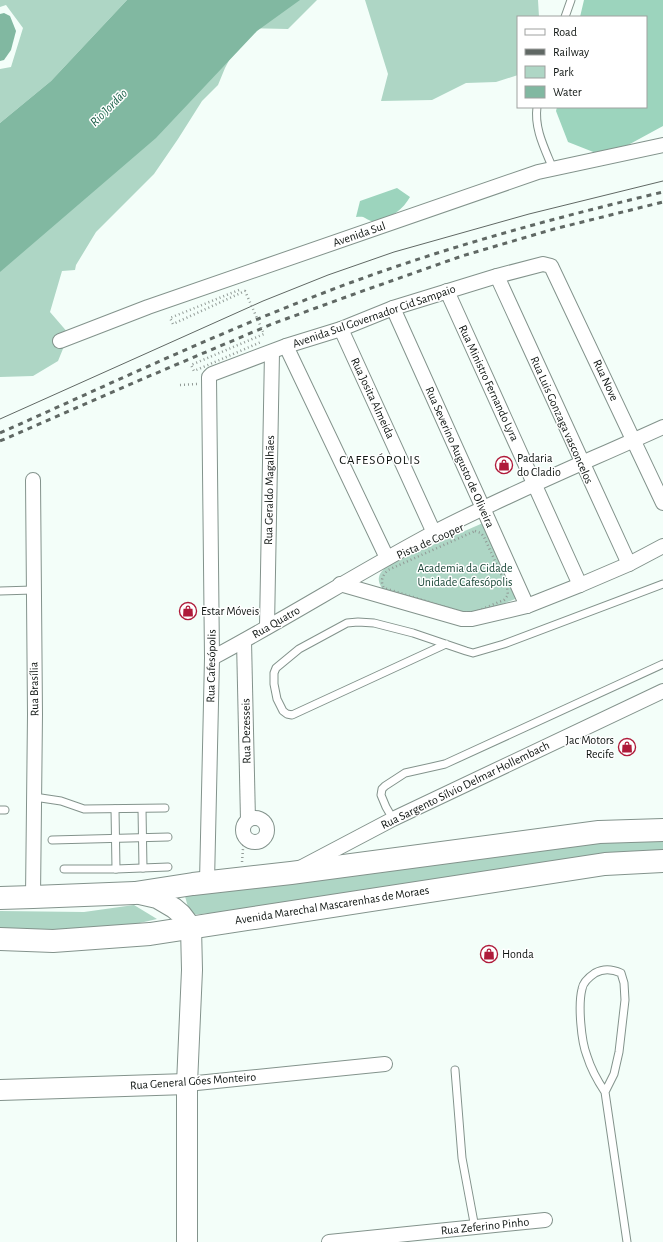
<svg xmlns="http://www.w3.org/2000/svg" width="663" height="1242" viewBox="0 0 663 1242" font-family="'Alegreya Sans',sans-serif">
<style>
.green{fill:#aed6c5}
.forest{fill:#9cd4bd}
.water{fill:#81b8a1}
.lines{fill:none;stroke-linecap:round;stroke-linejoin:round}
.service-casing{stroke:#83938c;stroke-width:9}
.minor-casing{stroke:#83938c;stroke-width:16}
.secondary-casing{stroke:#83938c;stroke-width:22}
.trunk-casing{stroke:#83938c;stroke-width:24}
.path{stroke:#919a96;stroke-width:2.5;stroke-dasharray:1 3;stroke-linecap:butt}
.service{stroke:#fff;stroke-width:7}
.minor{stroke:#fff;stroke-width:14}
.secondary{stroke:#fff;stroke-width:20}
.trunk{stroke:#fff;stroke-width:22}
.tram{stroke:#606864;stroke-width:1}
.rail{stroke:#606864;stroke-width:3;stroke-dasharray:5 5;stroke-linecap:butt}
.path-bridge{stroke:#919a96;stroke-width:2.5;stroke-dasharray:1 3;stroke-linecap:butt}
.labels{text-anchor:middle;stroke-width:3;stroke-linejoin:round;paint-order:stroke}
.street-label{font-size:12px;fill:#0e1411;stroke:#fff}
.poi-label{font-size:12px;fill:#0e1411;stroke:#fff;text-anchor:start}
.park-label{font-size:12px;fill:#184636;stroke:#fff}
.water-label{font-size:13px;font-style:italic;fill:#1d614a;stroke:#fff}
.neighbourhood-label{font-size:13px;letter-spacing:1px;fill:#0e1411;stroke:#fff}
</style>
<rect width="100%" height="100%" fill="#f3fef9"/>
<!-- green -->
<g class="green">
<polygon points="0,0 127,0 51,81 0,123 0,69 11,67 23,28 6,5 0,7"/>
<polygon points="266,0 317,0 288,29 246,28 225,68 218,85 202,101 178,139 154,174 96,232 76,265 75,270 62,271 50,312 69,334 58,361 33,376 0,377 0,247"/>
<polygon points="365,0 538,0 539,17 518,17 518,75 496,82 466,83 432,100 381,101 388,74"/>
<path d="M483,523L520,597L471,617L383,590C375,578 379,573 389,564Z"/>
<polygon points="663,835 663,856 233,911 190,915 185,896 409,866"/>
<polygon points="134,905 157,919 118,928 0,932 0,911 84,912"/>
</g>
<!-- forest -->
<g class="forest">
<polygon points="584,0 663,0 663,126 606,157 568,142 556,111 557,107 646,107 646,17 580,17"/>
<path d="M397,188L410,197C403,209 392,218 377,220C375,221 373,221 371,221C363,218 366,216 356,217L360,201Z"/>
</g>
<!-- water -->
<g class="water">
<polygon points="127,0 300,0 257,31 156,138 0,272 0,123 51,81"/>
<polygon points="4,13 10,16 16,31 11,50 4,60 0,61 0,14"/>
</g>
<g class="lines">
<!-- service casing -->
<g class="service-casing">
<g id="service">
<polyline points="565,17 571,0"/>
<path d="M537,107C534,129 545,149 553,169"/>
<polyline points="0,591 33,590"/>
<polyline points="446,644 292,715 287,714 283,711 277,699 274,684 274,673 276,668 299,649 347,623 358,622 374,623 413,633 466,651 473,653 504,644 663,584"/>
<polyline points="41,798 61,801 84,809 165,808"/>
<polyline points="142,809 143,868"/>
<polyline points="0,810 5,810"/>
<polyline points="393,819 386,807 381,795 382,789 385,786 405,773 445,764 663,664"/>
<polyline points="52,840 168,837"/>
<polyline points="64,869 116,869 115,809"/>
<polyline points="116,869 168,867"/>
<polyline points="455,1070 462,1158 475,1228"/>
<path d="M605,1092L614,1074L619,1052L625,1000L624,983L621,973C612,969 604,968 595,973C589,977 583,982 582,989C578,1005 581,1041 587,1056C591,1069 597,1080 605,1092L627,1242"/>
</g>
</g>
<!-- minor casing -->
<g class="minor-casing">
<g id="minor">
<polyline points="497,276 629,564"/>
<polyline points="447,291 580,585"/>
<polyline points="393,308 527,606"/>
<polyline points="341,329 434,533"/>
<polyline points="60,341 148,307 538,172 663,145"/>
<polyline points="286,346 387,558"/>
<polyline points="340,584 462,619 472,619 527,606 580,585 629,564 663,546"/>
<polyline points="267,627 272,352"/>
<polyline points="244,641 248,820"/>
<path d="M212,658C287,618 358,573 433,533C508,494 586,462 663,427"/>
<circle cx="255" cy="830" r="12"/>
<polyline points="300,868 393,819 663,691"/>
<polyline points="207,882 212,658 209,377 212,374 286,346 341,329 393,308 497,276 543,264 551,266 663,503"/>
<polyline points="33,897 35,714 33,480"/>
<polyline points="187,1084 385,1064"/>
<polyline points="329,1242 545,1220"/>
</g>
</g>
<!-- secondary casing -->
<g class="secondary-casing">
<g id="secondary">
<polyline points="135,893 157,898 174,908 181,914 191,927 192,970 187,1084 187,1242"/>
<polyline points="0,1090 187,1084"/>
</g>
</g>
<!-- trunk casing -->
<g class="trunk-casing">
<g id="trunk">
<polyline points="0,898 33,897 135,893 193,884 291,873 599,832 663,830"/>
<polyline points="0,939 53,941 150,934 605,864 663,861"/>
</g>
</g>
<!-- path -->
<g class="path">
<polyline points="180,385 197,384"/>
<path d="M475,531L481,533L484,537L507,587L508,595L504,600L475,612L464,613L384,588C380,581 382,576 388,570Z"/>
<polyline points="242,862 244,835"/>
</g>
<!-- service -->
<use href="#service" class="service"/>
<!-- minor -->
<use href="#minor" class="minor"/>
<!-- secondary -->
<use href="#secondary" class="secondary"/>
<!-- trunk -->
<use href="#trunk" class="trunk"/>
<!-- tram -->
<polyline class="tram" points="0,419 263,301 328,275 394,252 529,214 663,181"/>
<!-- rail -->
<g class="rail">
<path d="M0,433C112,383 224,330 339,287C445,247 554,218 663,192"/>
<polyline points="0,441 133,383 272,324 357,293 462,256 554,229 663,202"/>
</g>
<!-- path-bridge -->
<polyline class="path-bridge" points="239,290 170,318 173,324 245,291 264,334 191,365 194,371 261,342"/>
</g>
<!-- icons -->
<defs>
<g id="shop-ring" transform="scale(0.9)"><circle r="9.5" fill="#fff" stroke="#af1b3a" stroke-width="1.5"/><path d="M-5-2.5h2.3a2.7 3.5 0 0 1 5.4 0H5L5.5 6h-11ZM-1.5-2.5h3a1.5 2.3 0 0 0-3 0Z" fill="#af1b3a"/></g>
</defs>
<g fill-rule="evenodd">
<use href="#shop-ring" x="504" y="465"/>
<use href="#shop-ring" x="188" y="611"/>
<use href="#shop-ring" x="627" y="747"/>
<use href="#shop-ring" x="489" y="954"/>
</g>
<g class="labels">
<!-- street labels -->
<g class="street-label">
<text transform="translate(359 234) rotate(-19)" y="4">Avenida Sul</text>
<text transform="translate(374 316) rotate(-19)" y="4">Avenida Sul Governador Cid Sampaio</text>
<text transform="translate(606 380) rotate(65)" y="4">Rua Nove</text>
<text transform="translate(489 383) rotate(65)" y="4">Rua Ministro Fernando Lyra</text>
<text transform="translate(373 398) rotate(65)" y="4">Rua Josita Almeida</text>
<text transform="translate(562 420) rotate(66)" y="4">Rua Luis Gonzaga vasconcelos</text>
<text transform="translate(460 457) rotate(66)" y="4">Rua Severino Augusto de Oliveira</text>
<text transform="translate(269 490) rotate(-89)" y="4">Rua Geraldo Magalhães</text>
<text transform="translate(430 541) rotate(-24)" y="4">Pista de Cooper</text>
<text transform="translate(276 622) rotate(-30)" y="4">Rua Quatro</text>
<text transform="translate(211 666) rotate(-89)" y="4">Rua Cafesópolis</text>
<text transform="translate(34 689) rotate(-91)" y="4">Rua Brasília</text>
<text transform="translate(246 731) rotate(-91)" y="4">Rua Dezesseis</text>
<text transform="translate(465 785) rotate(-26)" y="4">Rua Sargento Sílvio Delmar Hollembach</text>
<text transform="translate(332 905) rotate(-9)" y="4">Avenida Marechal Mascarenhas de Moraes</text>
<text transform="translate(193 1081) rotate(-4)" y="4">Rua General Góes Monteiro</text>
<text transform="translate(485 1226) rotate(-6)" y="4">Rua Zeferino Pinho</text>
</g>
<!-- poi labels -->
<g class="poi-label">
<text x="517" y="462">Padaria<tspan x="517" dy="14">do Cladio</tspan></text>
<text x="201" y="615">Estar Móveis</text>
<text x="614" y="744" text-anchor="end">Jac Motors<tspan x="614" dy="14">Recife</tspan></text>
<text x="502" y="958">Honda</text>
</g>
<!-- park labels -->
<g class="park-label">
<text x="465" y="572">Academia da Cidade<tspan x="465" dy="14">Unidade Cafesópolis</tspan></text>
</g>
<!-- water labels -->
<g class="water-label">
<text transform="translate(108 107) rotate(-45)" y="5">Rio Jordão</text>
</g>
<!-- neighbourhood labels -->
<g class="neighbourhood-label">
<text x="380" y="464">CAFESÓPOLIS</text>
</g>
</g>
<!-- legend -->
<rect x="517" y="16" width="130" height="92" fill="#ffffff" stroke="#9fa1a0"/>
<rect x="525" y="29" width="20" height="6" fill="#ffffff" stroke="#9fa1a0"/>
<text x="553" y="36" font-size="12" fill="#0e1411">Road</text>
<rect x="525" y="49" width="20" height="6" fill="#606864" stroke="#9fa1a0"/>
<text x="553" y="56" font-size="12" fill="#0e1411">Railway</text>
<rect x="525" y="66" width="20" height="12" fill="#aed6c5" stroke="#9fa1a0"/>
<text x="553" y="76" font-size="12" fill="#0e1411">Park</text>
<rect x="525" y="86" width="20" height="12" fill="#81b8a1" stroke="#9fa1a0"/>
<text x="553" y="96" font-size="12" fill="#0e1411">Water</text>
</svg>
